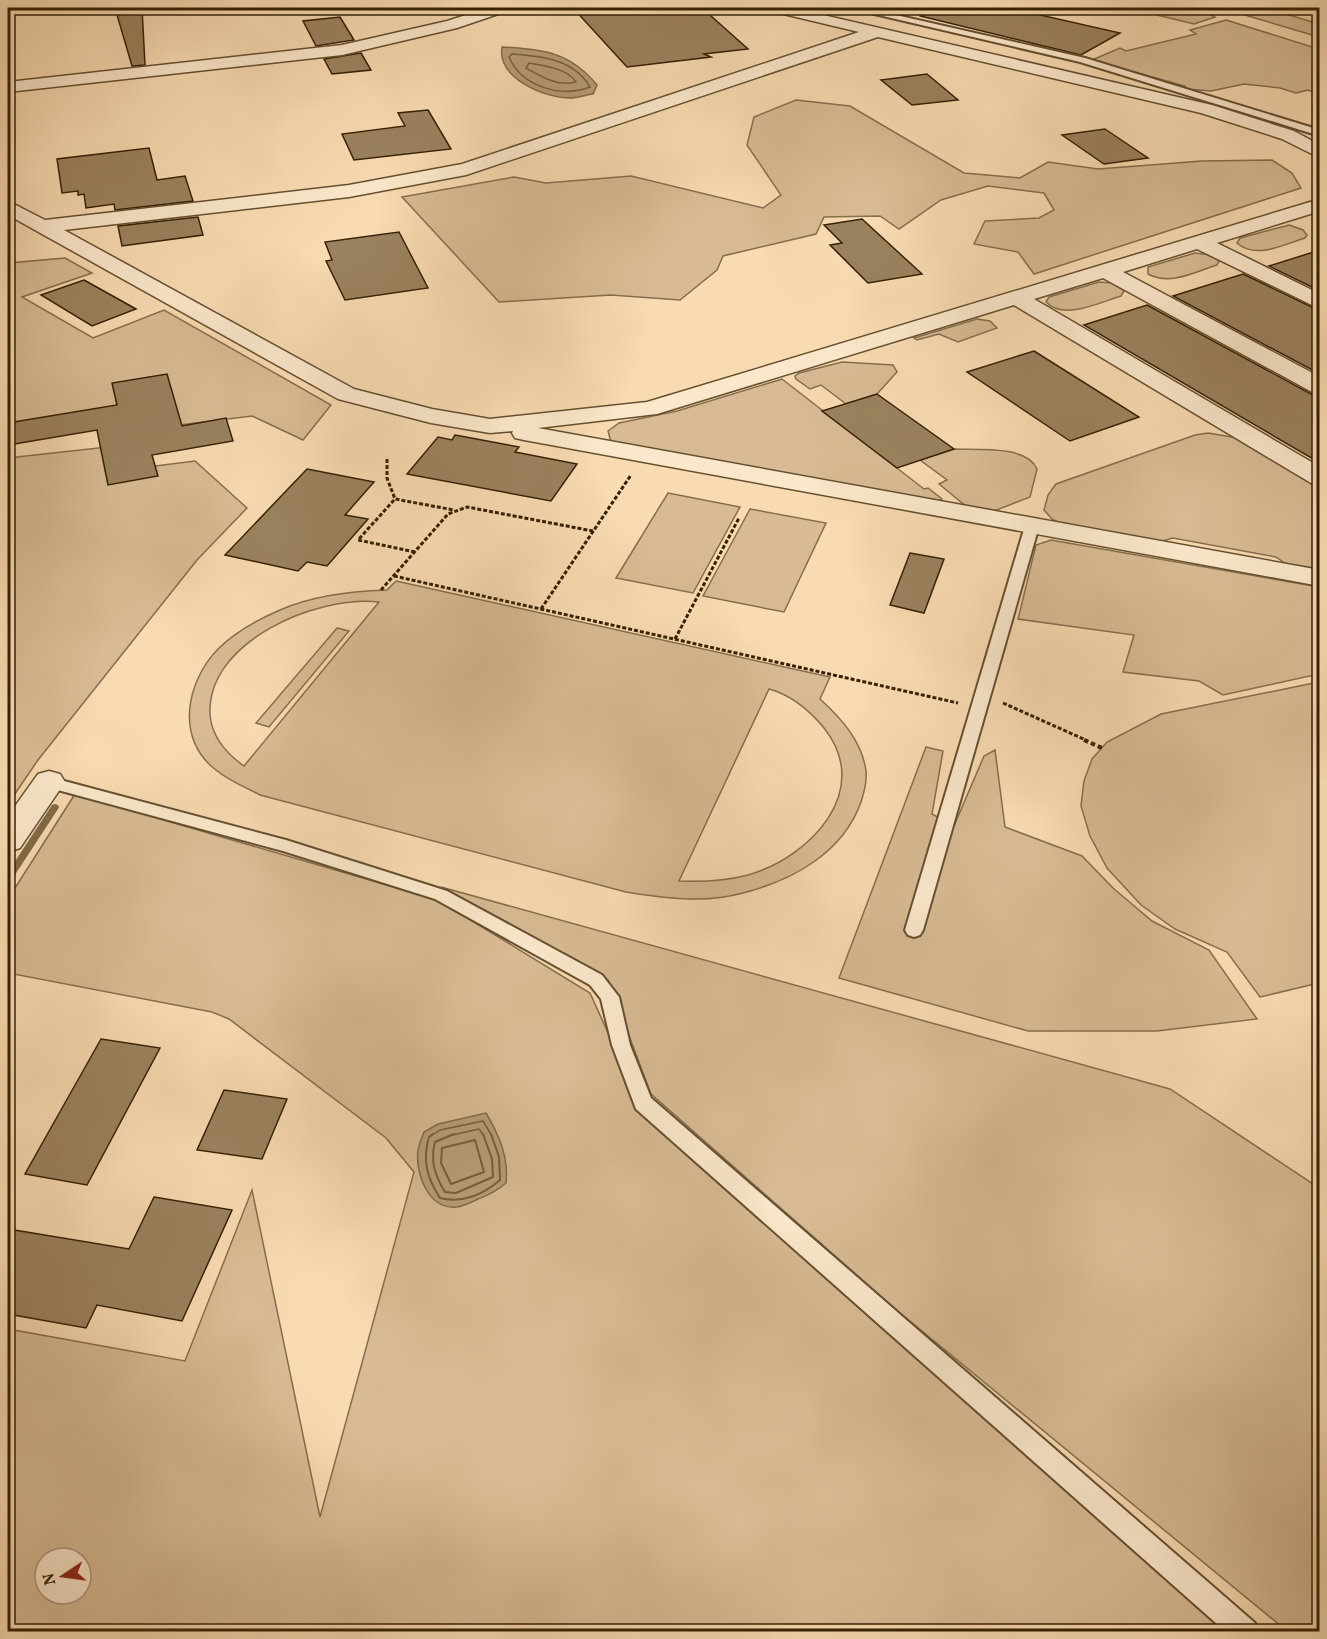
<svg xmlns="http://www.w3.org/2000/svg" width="1327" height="1639" viewBox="0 0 1327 1639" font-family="Vollkorn,serif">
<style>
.green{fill:#d8bb94;stroke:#866e4c;stroke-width:1.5;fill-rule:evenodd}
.water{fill:#b69c76;stroke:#826b48;stroke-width:1.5}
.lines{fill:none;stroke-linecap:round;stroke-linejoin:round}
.shore-far1{stroke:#755e3d;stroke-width:1.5}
.shore{stroke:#755e3d;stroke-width:2}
.stream{fill:#826b48;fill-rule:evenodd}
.building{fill:#9a825e;stroke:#342104;stroke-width:1.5}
.service-casing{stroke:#65502f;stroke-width:4}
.minor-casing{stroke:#65502f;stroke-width:3}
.path-far1{stroke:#342104;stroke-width:3;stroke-dasharray:4 2;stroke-linecap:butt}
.path{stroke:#342104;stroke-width:4;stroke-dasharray:4.5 3;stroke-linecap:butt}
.service{fill:#fbe8cc;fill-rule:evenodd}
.minor{fill:#fbe8cc;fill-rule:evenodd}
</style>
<rect width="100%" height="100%" fill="#f9dbb1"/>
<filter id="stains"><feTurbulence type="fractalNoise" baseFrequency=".00333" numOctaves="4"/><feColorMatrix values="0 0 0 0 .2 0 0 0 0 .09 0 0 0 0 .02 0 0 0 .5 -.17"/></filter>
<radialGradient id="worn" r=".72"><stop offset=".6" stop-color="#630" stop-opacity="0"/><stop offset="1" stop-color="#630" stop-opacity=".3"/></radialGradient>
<!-- green -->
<g class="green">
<polygon points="1128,8 1207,8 1202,10 1215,17 1194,24"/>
<polygon points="1221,8 1266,8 1319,24 1319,37"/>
<polygon points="1226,20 1319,49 1319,94 1308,90 1296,93 1280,88 1244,84 1211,91 1186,89 1185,86 1106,64 1098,64 1094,59 1120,48 1126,51 1196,34 1190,30"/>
<polygon points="796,100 850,106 964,173 1020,178 1048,162 1098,169 1202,161 1272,160 1292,173 1301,188 1034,274 1018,252 974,244 985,221 1039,218 1054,210 1044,193 988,186 941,200 899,229 880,216 824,217 816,234 723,256 717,270 680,300 611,295 499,302 402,197 514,177 546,183 631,176 763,208 781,195 747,145 754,117"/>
<path d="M1289,225L1303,230L1307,235L1305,238C1285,244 1256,260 1237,243L1240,238Z"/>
<path d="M1195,253L1212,255L1219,261L1217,265C1195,272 1170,286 1148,274V267Z"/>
<polygon points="65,258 92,273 22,297 93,338 164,310 331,405 303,440 252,416 155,428 150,405 8,426 8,263"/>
<path d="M1099,282L1113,283L1124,291L1121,296C1100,302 1064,321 1046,302L1049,297Z"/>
<polygon points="977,319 990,321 997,328 958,342 939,334 917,340 914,338"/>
<polygon points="842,362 893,365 897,372 877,394 846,404 821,385 810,389 796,379 795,376 799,373"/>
<polygon points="782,379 924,489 928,488 942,499 939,501 611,442 608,431 619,423 677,411"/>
<polygon points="1208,433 1244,439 1319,484 1319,569 1286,564 1276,557 1173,538 1159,542 1062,524 1052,519 1044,510 1048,495 1056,484 1195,435"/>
<polygon points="107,447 107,472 195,461 247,508 197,560 38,760 8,804 8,458"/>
<path d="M954,449C976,450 1027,445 1037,469L1030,497L994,511L967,507L939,484L947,480L920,460Z"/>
<polygon points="668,493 740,507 693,593 616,578"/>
<polygon points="750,509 826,523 784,612 703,596"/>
<polygon points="1051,540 1319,587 1319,674 1223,695 1199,681 1123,672 1134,635 1018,619 1036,545"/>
<path d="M396,581L830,677L820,699C841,718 862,741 866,771C867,780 864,793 861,802C843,853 793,880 743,893C704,904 664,898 626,892L260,795C245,787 229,781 216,770C175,739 186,682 218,649C234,633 259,619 280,610C314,595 351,591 387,590ZM379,602L244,766C227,754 212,737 210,715C206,641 318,595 379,602ZM769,689C791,695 810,711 824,728C874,791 810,857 748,875C725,881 703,882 679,881Z"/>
<polygon points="337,628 349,631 269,727 256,723"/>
<polygon points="1319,682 1319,983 1260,997 1227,952 1175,929 1141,905 1107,868 1090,836 1081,806 1084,781 1092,759 1107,742 1161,714"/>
<polygon points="926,747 943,751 932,814 954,826 984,756 995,750 1005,827 1082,856 1113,888 1152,921 1209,950 1257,1019 1157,1031 1028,1031 839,978"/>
<path d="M75,794L438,900L590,993L633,1088L1230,1631H8V1329L185,1361L252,1190L320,1517L414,1172L386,1138L229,1019L212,1012L8,973V899ZM45,1558H81V1594H45Z"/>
<polygon points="441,887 1170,1089 1319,1188 1319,1631 1287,1631 900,1313 651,1094 608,980"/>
</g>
<!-- water -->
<g class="water">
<path d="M502,47C543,49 570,52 597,85L593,94C586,95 577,98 570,98C544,98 497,78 502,47Z"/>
<path d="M486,1113C499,1135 509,1158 506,1183C497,1191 489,1195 478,1199C472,1202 464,1206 457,1207C428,1210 415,1173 418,1150C419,1144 422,1137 424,1132L438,1124Z"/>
</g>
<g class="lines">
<!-- shore-far1 -->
<g class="shore-far1">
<path d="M512,54C541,56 574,59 590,87C561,98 522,87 509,57Z"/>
<path d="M529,63C544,66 567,68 576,82C558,87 542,77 526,68Z"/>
<polyline points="431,1136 440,1130 483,1121 492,1136"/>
<polyline points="448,1136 479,1129 484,1136"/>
</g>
<!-- shore -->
<g class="shore">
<path d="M433,1134L429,1137C422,1160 427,1178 440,1198C462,1204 484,1194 500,1180L499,1157L491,1134"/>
<path d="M454,1134L435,1142C430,1161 435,1176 445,1192L456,1193L493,1177L492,1159L483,1134"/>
<polygon points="475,1140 484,1172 451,1184 441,1163 442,1148"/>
</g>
<!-- stream -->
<polygon class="stream" points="55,804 58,805 59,807 58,809 11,881 8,882 8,872 52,805"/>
</g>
<!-- building -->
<g class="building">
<polygon points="115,8 142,8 145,65 132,66"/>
<polygon points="573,8 702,8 748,49 704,54 711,57 627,67"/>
<polygon points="921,8 1009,8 1120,33 1081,55 920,16"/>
<polygon points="340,17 354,40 316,46 303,21"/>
<polygon points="361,53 371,70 332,74 324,59"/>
<polygon points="927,74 958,100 912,105 881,80"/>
<polygon points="428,110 451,149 354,160 342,134 405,126 398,113"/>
<polygon points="1105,129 1148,158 1104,164 1062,135"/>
<polygon points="149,148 157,180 185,176 193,201 115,210 114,204 86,208 84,194 78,195 78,191 62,193 57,159"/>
<polygon points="198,217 203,235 122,246 118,226"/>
<polygon points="862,219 922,274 868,283 830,245 842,243 824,225"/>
<polygon points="399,232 428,288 345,300 326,261 332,260 325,242"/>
<polygon points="1320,250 1320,291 1269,266"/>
<polygon points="1243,274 1320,311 1320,374 1173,296"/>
<polygon points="84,280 136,309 92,326 41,295"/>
<polygon points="1147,305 1311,394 1320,396 1320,463 1084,325"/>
<polygon points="1034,351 1139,417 1070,441 967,372"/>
<polygon points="167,374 182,426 226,418 233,441 152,455 158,476 108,485 97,430 8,445 8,423 117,405 112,383"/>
<polygon points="877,394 954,449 897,468 822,411"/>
<polygon points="455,435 519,447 515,452 577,464 551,501 407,474 438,437 452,440"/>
<polygon points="307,469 374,482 345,515 368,519 327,566 307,562 298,571 225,555"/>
<polygon points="910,553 944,559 924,613 890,605"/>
<polygon points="101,1039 160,1048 87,1185 25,1174"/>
<polygon points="224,1090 287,1099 262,1159 197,1150"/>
<polygon points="154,1197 232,1210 182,1321 97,1305 86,1328 8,1314 8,1229 129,1249"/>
</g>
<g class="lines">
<!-- service casing -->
<g class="service-casing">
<g id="service">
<polygon points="854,8 865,8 1085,58 1320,130 1320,136 1080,62 857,10"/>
<polygon points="1032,522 1039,526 923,930 920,935 914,937 908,935 905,930 1025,526"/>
<polygon points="49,777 286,840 447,891 602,975 619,997 630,1045 651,1098 1255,1623 1258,1632 1226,1632 636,1109 612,1045 601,999 590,985 435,899 283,851 43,786 41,782 43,778"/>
</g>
</g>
<!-- minor casing -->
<g class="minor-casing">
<g id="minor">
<polygon points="488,8 510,8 507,11 457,28 342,55 8,92 8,82 342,45 447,21"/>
<polygon points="768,8 793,8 1212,105 1294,131 1320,145 1320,158 1282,139 1201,113 878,37 466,175 349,197 64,230 354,389 432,409 490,419 647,402 1320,199 1320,211 1217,243 1320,294 1320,309 1197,249 1123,272 1320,377 1320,394 1312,392 1103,278 1034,299 1320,467 1320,486 1311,483 1014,305 657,414 538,428 1320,570 1320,586 524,440 515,438 512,433 513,431 490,433 431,423 338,399 8,215 8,201 45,220 349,185 462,164 859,32 771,11"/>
<polygon points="49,771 60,774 65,782 20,848 8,852 8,816 38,774"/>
</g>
</g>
<!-- path-far1 -->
<g class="path-far1">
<polyline points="387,459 387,478 395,499"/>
<polyline points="415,552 358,540 395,499 454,510"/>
<polyline points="394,576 958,703"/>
<polyline points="381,590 448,514 467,507 593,531"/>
<polyline points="541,609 631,475"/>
<polyline points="675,639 739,518"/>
<polyline points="1003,703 1088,741"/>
</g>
<!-- path -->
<polyline class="path" points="1084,740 1102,748"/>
<!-- service -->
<use href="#service" class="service"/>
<!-- minor -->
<use href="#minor" class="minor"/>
</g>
<!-- margin -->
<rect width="1327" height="1639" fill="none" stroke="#f9dbb1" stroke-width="30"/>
<rect x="9" y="9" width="1309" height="1621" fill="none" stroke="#342104" stroke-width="3"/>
<rect x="15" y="15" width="1297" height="1609" fill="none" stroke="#342104" stroke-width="1.5"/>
<!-- north arrow -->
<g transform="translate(63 1576) rotate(257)"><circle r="28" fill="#fbe8cc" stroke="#ab987c" stroke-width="1.5"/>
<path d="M0-4.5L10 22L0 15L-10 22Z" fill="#8f2418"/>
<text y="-9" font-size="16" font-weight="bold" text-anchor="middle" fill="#342104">N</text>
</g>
<rect width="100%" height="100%" filter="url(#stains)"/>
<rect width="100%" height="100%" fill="url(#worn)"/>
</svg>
